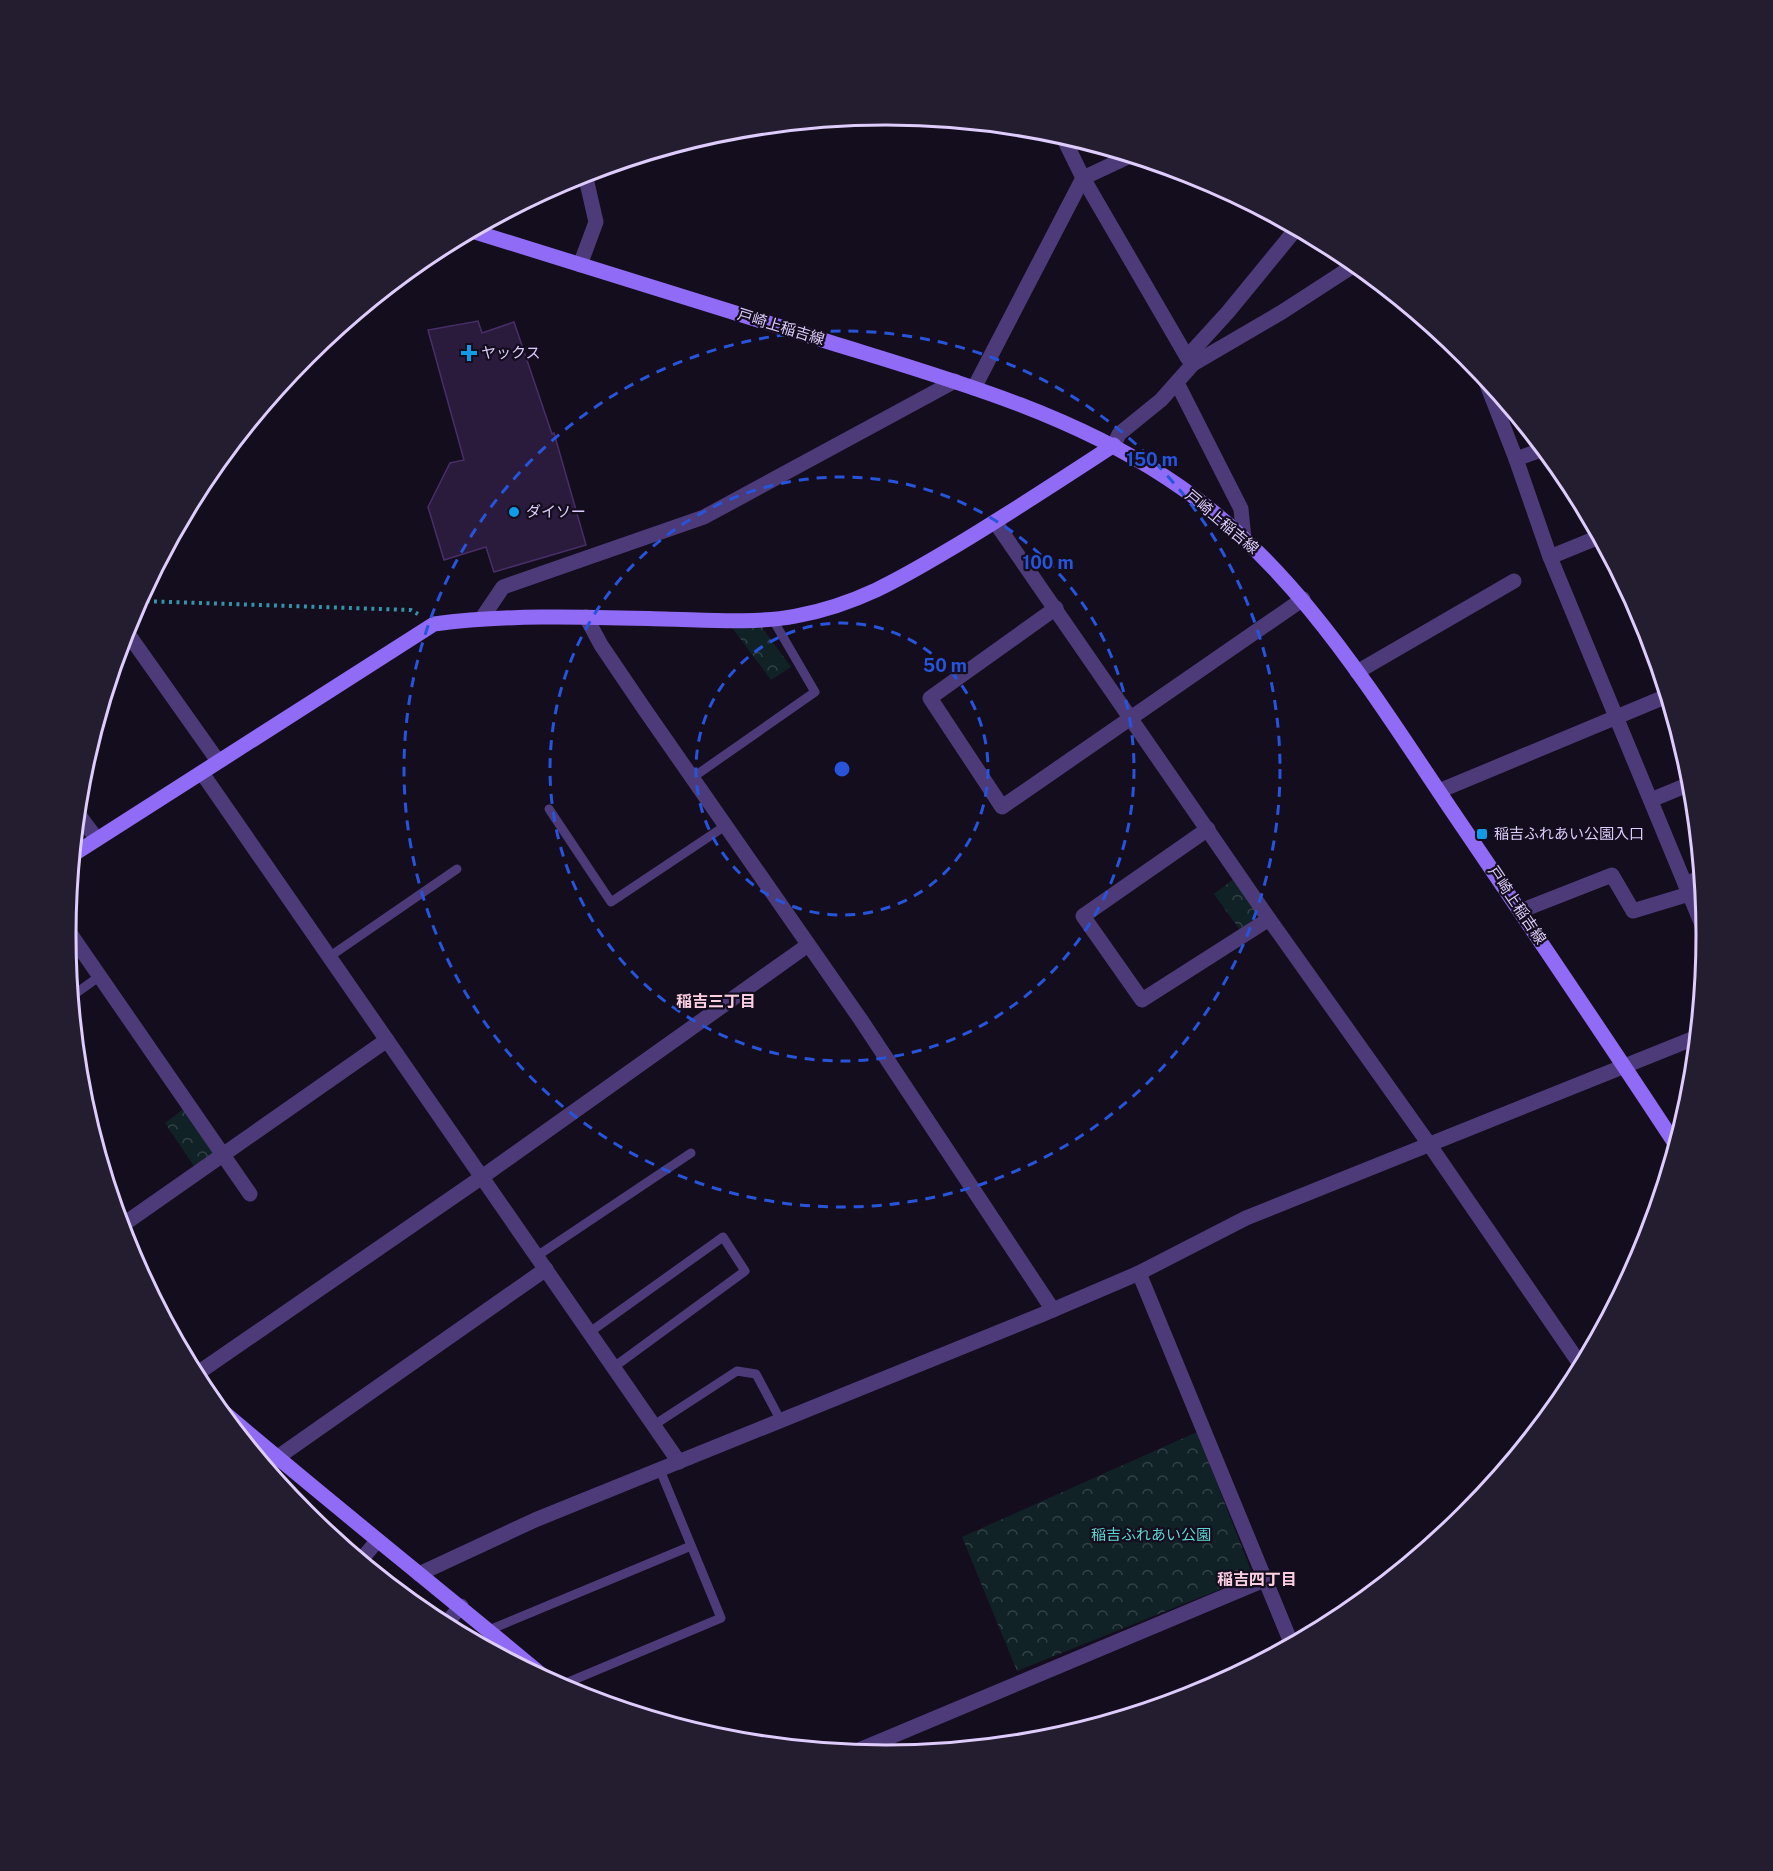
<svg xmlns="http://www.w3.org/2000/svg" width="1773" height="1871" viewBox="0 0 1773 1871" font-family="'Public Sans','Noto Sans JP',sans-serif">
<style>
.park{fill:url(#park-crowns)}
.building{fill:#2a1b3d;stroke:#482e67;stroke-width:1.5}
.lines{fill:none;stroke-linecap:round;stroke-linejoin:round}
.path{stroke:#3592a7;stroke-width:4;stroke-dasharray:3 4.5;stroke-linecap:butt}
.lane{stroke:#4d3b79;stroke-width:9}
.street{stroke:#4d3b79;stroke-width:15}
.secondary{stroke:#906bf5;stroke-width:15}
.ring{fill:none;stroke:#2754da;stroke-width:3;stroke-dasharray:10 8}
.poi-dot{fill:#109be5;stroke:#140d1d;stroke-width:2}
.labels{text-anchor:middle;stroke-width:4.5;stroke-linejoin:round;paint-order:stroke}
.street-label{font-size:15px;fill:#decdfc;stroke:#140d1d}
.poi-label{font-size:15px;fill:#decdfc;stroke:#140d1d;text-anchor:start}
.park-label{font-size:15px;fill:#5fd6d5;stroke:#140d1d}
.neighbourhood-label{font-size:16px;font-weight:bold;fill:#fccfe1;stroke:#140d1d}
.rim{fill:none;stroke:#decdfc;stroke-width:3}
.centre{fill:#2754da;stroke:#140d1d;stroke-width:3}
.ring-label{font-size:18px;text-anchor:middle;font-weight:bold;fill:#2754da;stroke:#140d1d;stroke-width:4.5;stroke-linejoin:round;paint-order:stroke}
</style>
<defs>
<pattern id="park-crowns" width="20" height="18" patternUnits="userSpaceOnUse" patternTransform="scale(1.5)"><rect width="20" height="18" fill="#112227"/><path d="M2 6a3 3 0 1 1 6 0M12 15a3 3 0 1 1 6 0" fill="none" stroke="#334147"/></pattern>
</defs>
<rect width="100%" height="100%" fill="#140d1d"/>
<!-- park -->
<g class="park">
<polygon points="758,622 791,667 771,680 730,625"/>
<polygon points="1235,878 1260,914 1240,930 1214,894"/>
<polygon points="185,1108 217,1154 196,1169 165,1123"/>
<polygon points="1197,1432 1253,1576 1017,1671 962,1537"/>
</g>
<!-- building -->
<polygon class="building" points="478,321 482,333 514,322 552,434 554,433 586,545 494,572 486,547 444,560 428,507 450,463 464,460 428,330"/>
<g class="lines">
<!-- path -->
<polyline class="path" points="139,601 411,610 418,614"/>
<!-- lane -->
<g class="lane">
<polyline points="692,778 815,692 772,618"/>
<polyline points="549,809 611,902 725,826"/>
<polyline points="329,957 457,869"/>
<polyline points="72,996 100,976"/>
<polyline points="537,1256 691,1153"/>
<polyline points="590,1332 723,1237 745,1271 614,1367"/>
<polyline points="654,1425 737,1371 756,1374 781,1421"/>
<polyline points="489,1630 691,1546"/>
<polyline points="559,1686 721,1618 660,1470"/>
</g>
<!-- street -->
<g class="street">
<polyline points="1062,135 1083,178 1187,357 1193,364"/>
<polyline points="580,265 596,222 585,174"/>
<polyline points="1187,357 1228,312 1296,229"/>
<polyline points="1484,377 1516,459 1550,557 1707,937"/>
<polyline points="1177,383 1241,509 1244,539"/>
<polyline points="974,388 1083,178 1130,156"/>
<polyline points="1114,445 1119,434 1161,400 1193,364 1282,312 1356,264"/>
<polyline points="1516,459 1544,449"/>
<polyline points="995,522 1269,919 1429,1144 1582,1367"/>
<polyline points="1550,557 1599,537"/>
<polyline points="1056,608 930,698 1002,807 1303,599"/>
<polyline points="586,617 601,645 645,710 861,1020 1053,1310"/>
<polyline points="482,618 503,587 704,517 955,381"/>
<polyline points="126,631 218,761"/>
<polyline points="1357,672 1514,581"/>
<polyline points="202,773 679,1462"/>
<polyline points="1439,791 1667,696"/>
<polyline points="1651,800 1692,783"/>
<polyline points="78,814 97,839"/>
<polyline points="1208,829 1083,916 1142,1000 1269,919"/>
<polyline points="1685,884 1701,877"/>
<polyline points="1520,911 1612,875 1633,911 1689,894"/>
<polyline points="67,929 250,1194"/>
<polyline points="121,1226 387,1040"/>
<polyline points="1139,1273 1292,1645"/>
<polyline points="195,1375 482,1177 808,945"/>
<polyline points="278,1457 546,1269"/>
<polyline points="361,1560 377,1541"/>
<polyline points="419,1574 535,1520 1041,1315 1139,1273 1246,1218 1697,1037"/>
<polyline points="445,1625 461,1606"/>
<polyline points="852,1753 1264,1580"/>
</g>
<!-- secondary -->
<g class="secondary">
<path d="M472,231C591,268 710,305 829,342C945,378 1065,411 1167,478C1292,559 1369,688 1450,808C1526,920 1602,1032 1676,1145"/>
<path d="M74,854L434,624C511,614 588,617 665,619C708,620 754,624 796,616C860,604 903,577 957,545C1010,513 1062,479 1114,445"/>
<path d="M214,1404C324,1498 438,1588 549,1681"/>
</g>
</g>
<!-- distance rings -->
<g class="ring">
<circle cx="842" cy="769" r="146"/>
<circle cx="842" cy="769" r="292"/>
<circle cx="842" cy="769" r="438"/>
</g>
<!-- markers -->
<g class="poi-dot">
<path d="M466 344h6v6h6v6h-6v6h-6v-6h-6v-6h6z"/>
<circle cx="514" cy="512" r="6"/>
<rect x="1476" y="828" width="12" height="12" rx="3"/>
</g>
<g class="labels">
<!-- street labels -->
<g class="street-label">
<text transform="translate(781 327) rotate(17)" y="5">戸崎上稲吉線</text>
<text transform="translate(1222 522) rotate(40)" y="5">戸崎上稲吉線</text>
<text transform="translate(1517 905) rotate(56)" y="5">戸崎上稲吉線</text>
</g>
<!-- poi labels -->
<g class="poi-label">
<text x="481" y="358">ヤックス</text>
<text x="526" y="517">ダイソー</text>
<text x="1494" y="839">稲吉ふれあい公園入口</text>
</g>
<!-- park labels -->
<g class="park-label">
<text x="1151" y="1540">稲吉ふれあい公園</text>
</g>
<!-- neighbourhood labels -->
<g class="neighbourhood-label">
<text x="716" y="1007">稲吉三丁目</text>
<text x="1257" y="1585">稲吉四丁目</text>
</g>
</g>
<!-- crop -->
<path d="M0 0H1773V1871H0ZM76 935a810 810 0 1 1 1620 0a810 810 0 1 1-1620 0Z" fill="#241c2f" fill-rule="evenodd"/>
<path class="rim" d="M76 935a810 810 0 1 1 1620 0a810 810 0 1 1-1620 0Z"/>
<circle cx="842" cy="769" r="9" class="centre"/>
<g class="ring-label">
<text x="1152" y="466">150 m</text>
<text x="1048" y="569">100 m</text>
<text x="945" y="672">50 m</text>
</g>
</svg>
